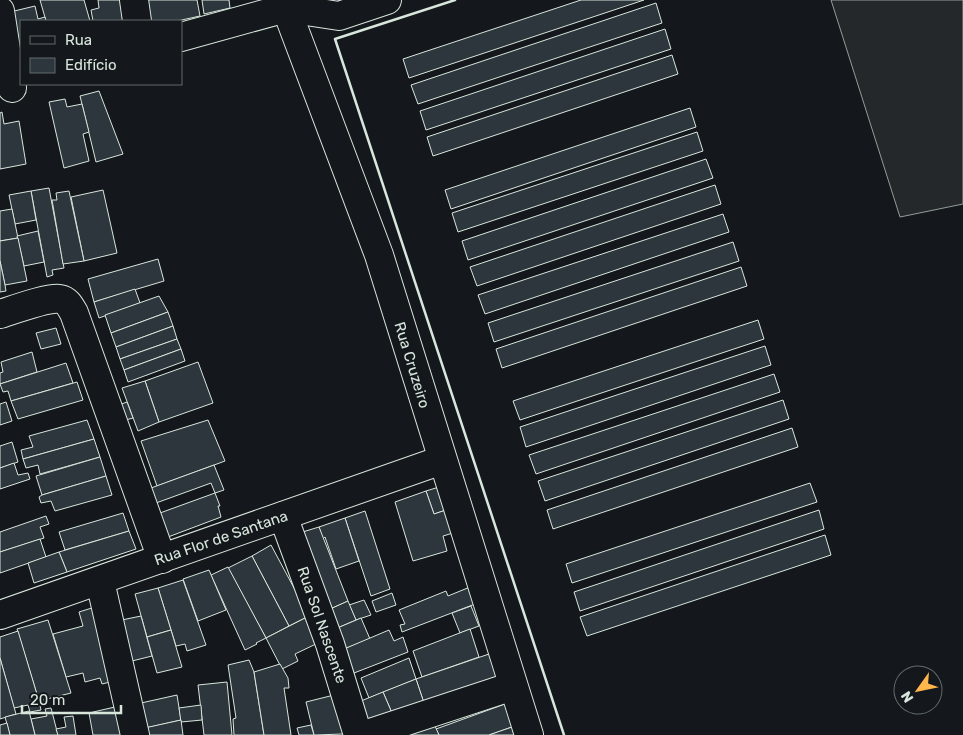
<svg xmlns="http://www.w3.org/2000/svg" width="963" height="735" viewBox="0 0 963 735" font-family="Rubik,sans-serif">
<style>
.parking{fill:#24282b;stroke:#939e99}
.building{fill:#2c363c;stroke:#d8e6dc}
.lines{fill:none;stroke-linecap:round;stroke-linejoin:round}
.minor-casing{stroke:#d8e6dc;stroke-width:30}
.minor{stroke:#14181c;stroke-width:28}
.wall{stroke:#d8e6dc;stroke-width:2.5}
.labels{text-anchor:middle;stroke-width:4;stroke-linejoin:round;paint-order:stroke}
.street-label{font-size:15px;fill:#d8e6dc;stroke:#14181c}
</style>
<rect width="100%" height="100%" fill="#14181c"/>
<!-- parking -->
<polygon class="parking" points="831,0 963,0 963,204 900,217"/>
<!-- building -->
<g class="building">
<polygon points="40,0 84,0 90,21 46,21"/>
<polygon points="98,0 121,0 125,21 93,21 91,10 99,8"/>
<polygon points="143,0 197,0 200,16 177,21 147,21"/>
<polygon points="202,0 229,0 230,8 204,14"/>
<polygon points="581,0 644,0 409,78 403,59"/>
<polygon points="656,3 662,23 418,104 411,85"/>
<polygon points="35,6 38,19 45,17 46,21 21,21 21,63 6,13"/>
<polygon points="665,29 671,49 426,130 420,111"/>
<polygon points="672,55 678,74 433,156 427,137"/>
<polygon points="99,91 123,154 96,162 80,96"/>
<polygon points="65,99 67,107 82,104 89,132 83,134 89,161 64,168 49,102"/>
<polygon points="690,108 696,127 451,209 445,190"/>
<polygon points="2,112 4,124 19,121 26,164 0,169 0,113"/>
<polygon points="697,132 703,151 458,232 452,213"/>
<polygon points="706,159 713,178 468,260 462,241"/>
<polygon points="715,185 721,204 477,286 470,267"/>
<polygon points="49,188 64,268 52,270 53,275 47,277 31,191"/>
<polygon points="103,190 117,253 84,261 71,197"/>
<polygon points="31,191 36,220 15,224 9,195"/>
<polygon points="69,191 84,261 63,264 52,200 57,200 56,193"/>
<polygon points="12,209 18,238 0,241 0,211"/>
<polygon points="723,214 729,232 485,314 478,295"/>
<polygon points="38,231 44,262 24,266 17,236"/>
<polygon points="18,238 27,281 5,285 0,261 0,241"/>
<polygon points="733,242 739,261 494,342 488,323"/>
<polygon points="158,259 164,281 94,302 88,279"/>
<polygon points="0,261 5,285 6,291 0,292"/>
<polygon points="741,267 747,286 502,368 496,349"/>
<polygon points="135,289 140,303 99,318 94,302"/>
<polygon points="159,296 168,312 111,333 105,315"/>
<polygon points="168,312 173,326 116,347 111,333"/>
<polygon points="758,320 764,339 520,420 513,401"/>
<polygon points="173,326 177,339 120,359 116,347"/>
<polygon points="56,328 61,344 41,349 36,333"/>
<polygon points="177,339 181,349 124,370 120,359"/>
<polygon points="765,346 771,365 526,447 520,427"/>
<polygon points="181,349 185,361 128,382 124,370"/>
<polygon points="32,352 37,372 0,384 0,373 3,372 1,362"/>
<polygon points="198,362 213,403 159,422 145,381"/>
<polygon points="66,363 73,383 11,401 8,391 3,392 0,384"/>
<polygon points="774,374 780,392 536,474 529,455"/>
<polygon points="145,381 159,422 138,431 122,388"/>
<polygon points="77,382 83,400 18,419 11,401"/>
<polygon points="783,400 789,419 545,501 538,481"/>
<polygon points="6,402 12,421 0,425 0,404"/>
<polygon points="127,402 133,418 122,421 116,406"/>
<polygon points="87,420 94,439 23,459 21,450 33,447 29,436"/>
<polygon points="208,420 225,461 157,486 141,441"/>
<polygon points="792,428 798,447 553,529 547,510"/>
<polygon points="94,439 100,457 40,474 38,465 26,468 23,459"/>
<polygon points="12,442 18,462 0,468 0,446"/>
<polygon points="100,457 106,476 42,495 36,476"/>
<polygon points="14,463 18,475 28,473 30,479 0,489 0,468"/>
<polygon points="214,465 224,490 215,493 211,483 156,503 151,488"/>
<polygon points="106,476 112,495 55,511 51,501 41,503 39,497 42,495"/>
<polygon points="810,483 817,502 572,583 566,564"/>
<polygon points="439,487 446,510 434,514 426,491"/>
<polygon points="426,491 434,514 446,510 453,533 443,536 447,551 413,561 395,502"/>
<polygon points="215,493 220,506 218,506 221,517 168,537 160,513"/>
<polygon points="819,510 824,529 580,611 574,592"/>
<polygon points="365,511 390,589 371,596 345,518"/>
<polygon points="123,513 129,531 65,550 59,532"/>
<polygon points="46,516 49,524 40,527 44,538 0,552 0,532"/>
<polygon points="345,518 359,561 336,569 325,537 323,539 319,527"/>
<polygon points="319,527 348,601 328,610 296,534"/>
<polygon points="129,531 136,549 67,572 59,552"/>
<polygon points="825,535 831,555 587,636 580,617"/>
<polygon points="40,539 46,557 0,573 0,552"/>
<polygon points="271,545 309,616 289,626 252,556"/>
<polygon points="59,552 67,572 34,583 28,563"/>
<polygon points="252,556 289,626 266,638 228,568"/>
<polygon points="228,567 266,638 256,643 257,644 245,650 211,575"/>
<polygon points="209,570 226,610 198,621 183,579"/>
<polygon points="183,580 206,645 187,651 185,644 176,646 158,588"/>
<polygon points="470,587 475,604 402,632 400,625 405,624 399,610 446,591 448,596"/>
<polygon points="158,588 171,630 147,637 135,594"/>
<polygon points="392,593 396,605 376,612 372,601"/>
<polygon points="364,600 371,615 356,620 349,605"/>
<polygon points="348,601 356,620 335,629 328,610"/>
<polygon points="471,606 479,626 460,633 452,613"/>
<polygon points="95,607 114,681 102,684 100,678 85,682 83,673 66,677 53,634 83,626 79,612"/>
<polygon points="141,616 152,656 128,662 117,621"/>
<polygon points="309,616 318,643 295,654 298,661 282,669 266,638"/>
<polygon points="361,618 370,639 344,649 335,629"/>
<polygon points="48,620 71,693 39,701 17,629"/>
<polygon points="470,629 479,657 422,677 413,651"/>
<polygon points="171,630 182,667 157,673 147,637"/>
<polygon points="389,630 394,641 403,637 408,652 354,673 344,649"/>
<polygon points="18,631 39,701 41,710 30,712 28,705 14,708 0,658 0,637"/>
<polygon points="489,654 500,683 425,706 416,679"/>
<polygon points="0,658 16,714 0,719"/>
<polygon points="409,658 416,679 369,698 361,678"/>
<polygon points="249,660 254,672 264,735 234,735 233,719 236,718 228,665"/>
<polygon points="280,664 288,678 289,688 284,688 291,735 264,735 254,672"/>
<polygon points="416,679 425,706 392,713 383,692"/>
<polygon points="227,682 232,735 204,735 198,685"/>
<polygon points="383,692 392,713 366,730 356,703"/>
<polygon points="177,695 181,720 137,730 132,705"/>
<polygon points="334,695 343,734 314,735 306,702"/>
<polygon points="505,704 512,727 489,735 439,735 436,729"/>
<polygon points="201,705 202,720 181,722 179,708"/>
<polygon points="119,706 126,735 93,735 89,713"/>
<polygon points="51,708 58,735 35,735 31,719 47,716 45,709"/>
<polygon points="29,711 35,735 10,735 5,717"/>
<polygon points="73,716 76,735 58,735 56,729 66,727 64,717"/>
<polygon points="181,720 183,735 141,735 140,729"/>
<polygon points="7,723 10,735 0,735 0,725"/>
<polygon points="311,725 314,735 299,735 297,728"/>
<polygon points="435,726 439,735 408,735"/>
<polygon points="512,727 514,735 489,735"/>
</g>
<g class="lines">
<!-- minor casing -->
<g class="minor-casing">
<g id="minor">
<polyline points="134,0 137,21"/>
<polyline points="284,0 286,8 379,255 529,735"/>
<polyline points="0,11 12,88"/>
<polyline points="181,37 286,8 339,16 387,0"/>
<path d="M0,314C13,310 48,297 60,299C67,300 70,306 74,313L162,559"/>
<polyline points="283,516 330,644 358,735"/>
<polyline points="100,581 135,735"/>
<polyline points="0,615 442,460"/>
<polyline points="364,735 513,686"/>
</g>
</g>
<!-- minor -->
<use href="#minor" class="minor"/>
<!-- wall -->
<polyline class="wall" points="455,0 335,39 564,735"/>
</g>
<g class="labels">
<!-- street labels -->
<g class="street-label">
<text transform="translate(412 365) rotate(73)" y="5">Rua Cruzeiro</text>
<text transform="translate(221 538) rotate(-19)" y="5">Rua Flor de Santana</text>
<text transform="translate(322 625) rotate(71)" y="5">Rua Sol Nascente</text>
</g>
</g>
<!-- legend -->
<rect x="20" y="20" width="162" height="65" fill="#14181c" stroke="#626a69"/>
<rect x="30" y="36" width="25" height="8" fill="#14181c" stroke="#626a69"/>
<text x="65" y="45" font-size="15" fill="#d8e6dc">Rua</text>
<rect x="30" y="58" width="25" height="15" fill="#2c363c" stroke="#626a69"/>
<text x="65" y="70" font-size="15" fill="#d8e6dc">Edifício</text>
<!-- north arrow -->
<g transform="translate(918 690) rotate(237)"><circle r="24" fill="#14181c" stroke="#626a69"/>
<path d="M0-4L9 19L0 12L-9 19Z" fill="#ffb74d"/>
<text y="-8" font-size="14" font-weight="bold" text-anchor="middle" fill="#d8e6dc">N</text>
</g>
<!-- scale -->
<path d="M22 705v8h99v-8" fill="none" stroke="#d8e6dc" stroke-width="2.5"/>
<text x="30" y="705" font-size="15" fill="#d8e6dc" stroke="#14181c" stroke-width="4" paint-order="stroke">20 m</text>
</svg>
